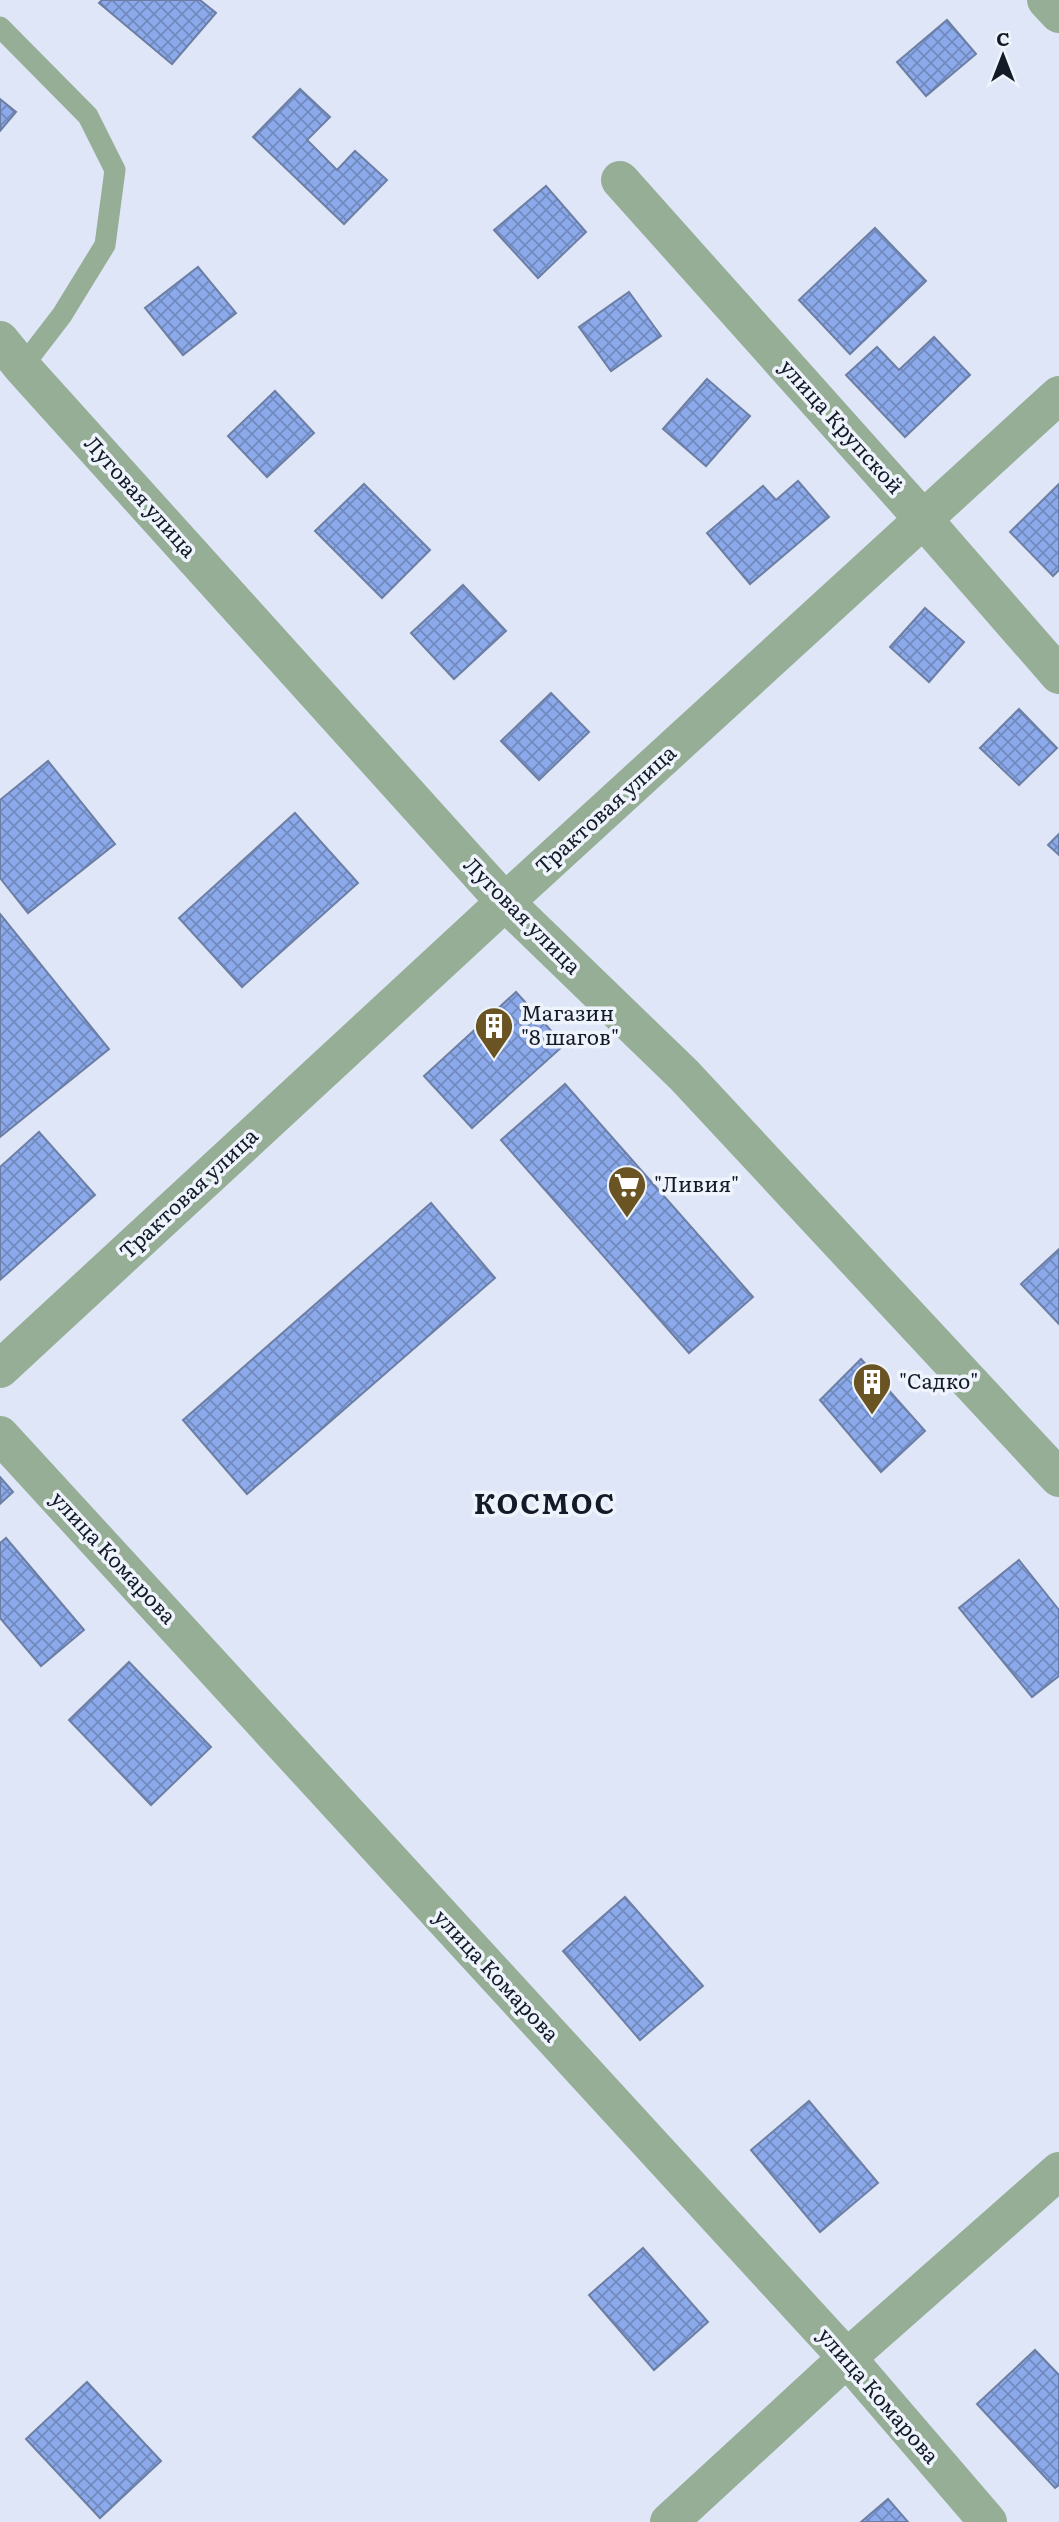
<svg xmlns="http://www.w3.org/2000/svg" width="1059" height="2522" viewBox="0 0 1059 2522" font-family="Literata,serif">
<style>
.building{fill:url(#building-cross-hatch);stroke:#6c7ea3;stroke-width:2}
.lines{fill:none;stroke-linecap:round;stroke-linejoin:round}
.lane{stroke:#95ae95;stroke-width:21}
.street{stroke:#95ae95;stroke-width:38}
.labels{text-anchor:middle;stroke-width:7;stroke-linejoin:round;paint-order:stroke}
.street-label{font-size:21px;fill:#131a28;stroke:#eff4fc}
.poi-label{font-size:21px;fill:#131a28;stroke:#eff4fc;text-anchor:start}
.district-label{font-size:28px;font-weight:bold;letter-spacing:2px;fill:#131a28;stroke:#eff4fc}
</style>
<defs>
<pattern id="building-cross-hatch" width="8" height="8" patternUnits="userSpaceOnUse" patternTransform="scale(1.75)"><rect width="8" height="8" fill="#8caaeb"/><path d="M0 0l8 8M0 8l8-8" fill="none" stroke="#718abe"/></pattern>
</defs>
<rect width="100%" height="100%" fill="#dee6f7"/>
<!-- building -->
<g class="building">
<polygon points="102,0 200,0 216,13 172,64 99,3"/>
<polygon points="947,20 976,54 926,96 897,62"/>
<polygon points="300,89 330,117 307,140 337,170 355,151 387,180 344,224 253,137"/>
<polygon points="0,99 16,112 0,131"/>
<polygon points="546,186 586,232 538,278 494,230"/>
<polygon points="875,228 926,281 850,354 799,300"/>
<polygon points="198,267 236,313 183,355 145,308"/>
<polygon points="629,292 661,336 611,371 579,327"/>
<polygon points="934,337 970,375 905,437 846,375 877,347 899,370"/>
<polygon points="707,379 750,416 706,466 663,429"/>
<polygon points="275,391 314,433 267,477 228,436"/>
<polygon points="798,481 829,517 750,584 707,533 763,486 776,500"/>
<polygon points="364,484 430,550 382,598 315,531"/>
<polygon points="1059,484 1059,570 1053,576 1010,532"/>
<polygon points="463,585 506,631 454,679 411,633"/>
<polygon points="925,608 964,642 929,682 890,647"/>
<polygon points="551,693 589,732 539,780 501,741"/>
<polygon points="1019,709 1057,748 1019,785 980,748"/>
<polygon points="48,761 115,844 28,913 0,878 0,800"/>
<polygon points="295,813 358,883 242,987 179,918"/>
<polygon points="1059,834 1059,855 1048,845"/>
<polygon points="0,914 109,1049 0,1137"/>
<polygon points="516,992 564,1045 472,1128 424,1076"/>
<polygon points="565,1084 753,1297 689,1353 501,1140"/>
<polygon points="39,1132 95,1195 0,1280 0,1167"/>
<polygon points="431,1203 495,1278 247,1494 183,1420"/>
<polygon points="1059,1249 1059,1324 1021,1284"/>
<polygon points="861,1359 925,1431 881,1472 820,1400"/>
<polygon points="0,1477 13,1492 0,1504"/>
<polygon points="6,1538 84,1630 41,1666 0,1618 0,1543"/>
<polygon points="1019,1560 1059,1610 1059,1676 1032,1697 959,1608"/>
<polygon points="129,1662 211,1747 151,1805 69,1720"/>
<polygon points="625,1897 703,1986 640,2040 563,1951"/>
<polygon points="809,2101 878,2183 820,2232 751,2150"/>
<polygon points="643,2248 708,2322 654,2370 589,2295"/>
<polygon points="1035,2350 1059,2375 1059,2485 1055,2488 977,2404"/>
<polygon points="87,2382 161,2461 100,2518 26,2439"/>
<polygon points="888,2499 908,2522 861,2522"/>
</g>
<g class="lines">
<!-- lane -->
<polyline class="lane" points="0,27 88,116 115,170 105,245 62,315 22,367"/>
<!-- street -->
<g class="street">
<polyline points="1046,0 1059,14"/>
<polyline points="620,180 923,519 1059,675"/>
<polyline points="0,340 22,367 505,902 684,1075 1059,1478"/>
<polyline points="0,1369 505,902 1059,395"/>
<polyline points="0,1435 847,2358 988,2522"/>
<polyline points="669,2522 847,2358 1059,2171"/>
</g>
</g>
<!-- icons -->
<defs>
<g id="building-pin" transform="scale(2.0125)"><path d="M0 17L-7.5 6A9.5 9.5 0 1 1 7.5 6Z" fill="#6a5423" stroke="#eff4fc"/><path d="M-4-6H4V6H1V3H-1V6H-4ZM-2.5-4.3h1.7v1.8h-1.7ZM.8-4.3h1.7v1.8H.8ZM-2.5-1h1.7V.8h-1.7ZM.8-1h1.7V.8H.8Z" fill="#fff"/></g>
<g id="supermarket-pin" transform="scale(2.0125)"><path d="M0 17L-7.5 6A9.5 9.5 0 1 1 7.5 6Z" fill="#6a5423" stroke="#eff4fc"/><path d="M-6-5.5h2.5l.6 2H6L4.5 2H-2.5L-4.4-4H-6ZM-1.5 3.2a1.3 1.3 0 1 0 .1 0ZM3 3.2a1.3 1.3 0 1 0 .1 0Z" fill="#fff"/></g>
</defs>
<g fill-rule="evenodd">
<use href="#building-pin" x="494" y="1026"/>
<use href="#supermarket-pin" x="627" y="1185"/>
<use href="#building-pin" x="872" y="1382"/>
</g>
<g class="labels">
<!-- street labels -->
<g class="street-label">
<text transform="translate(841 427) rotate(48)" y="7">улица Крупской</text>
<text transform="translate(140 497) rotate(48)" y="7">Луговая улица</text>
<text transform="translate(606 810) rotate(-42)" y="7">Трактовая улица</text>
<text transform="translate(522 916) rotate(45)" y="7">Луговая улица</text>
<text transform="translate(189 1194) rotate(-43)" y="7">Трактовая улица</text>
<text transform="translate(113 1558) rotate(47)" y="7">улица Комарова</text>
<text transform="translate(496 1976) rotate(47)" y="7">улица Комарова</text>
<text transform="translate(878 2396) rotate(49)" y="7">улица Комарова</text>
</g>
<!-- poi labels -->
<g class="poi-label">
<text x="521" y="1021">Магазин<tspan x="521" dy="24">"8 шагов"</tspan></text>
<text x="654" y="1192">"Ливия"</text>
<text x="899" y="1389">"Садко"</text>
</g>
<!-- district labels -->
<g class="district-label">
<text x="545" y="1514">КОСМОС</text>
</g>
</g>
<!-- north arrow -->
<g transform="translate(1003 56)" stroke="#eff4fc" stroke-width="5" paint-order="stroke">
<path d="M0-5L12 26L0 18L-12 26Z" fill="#131a28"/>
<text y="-10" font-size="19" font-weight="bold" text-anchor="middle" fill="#131a28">С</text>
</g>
</svg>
